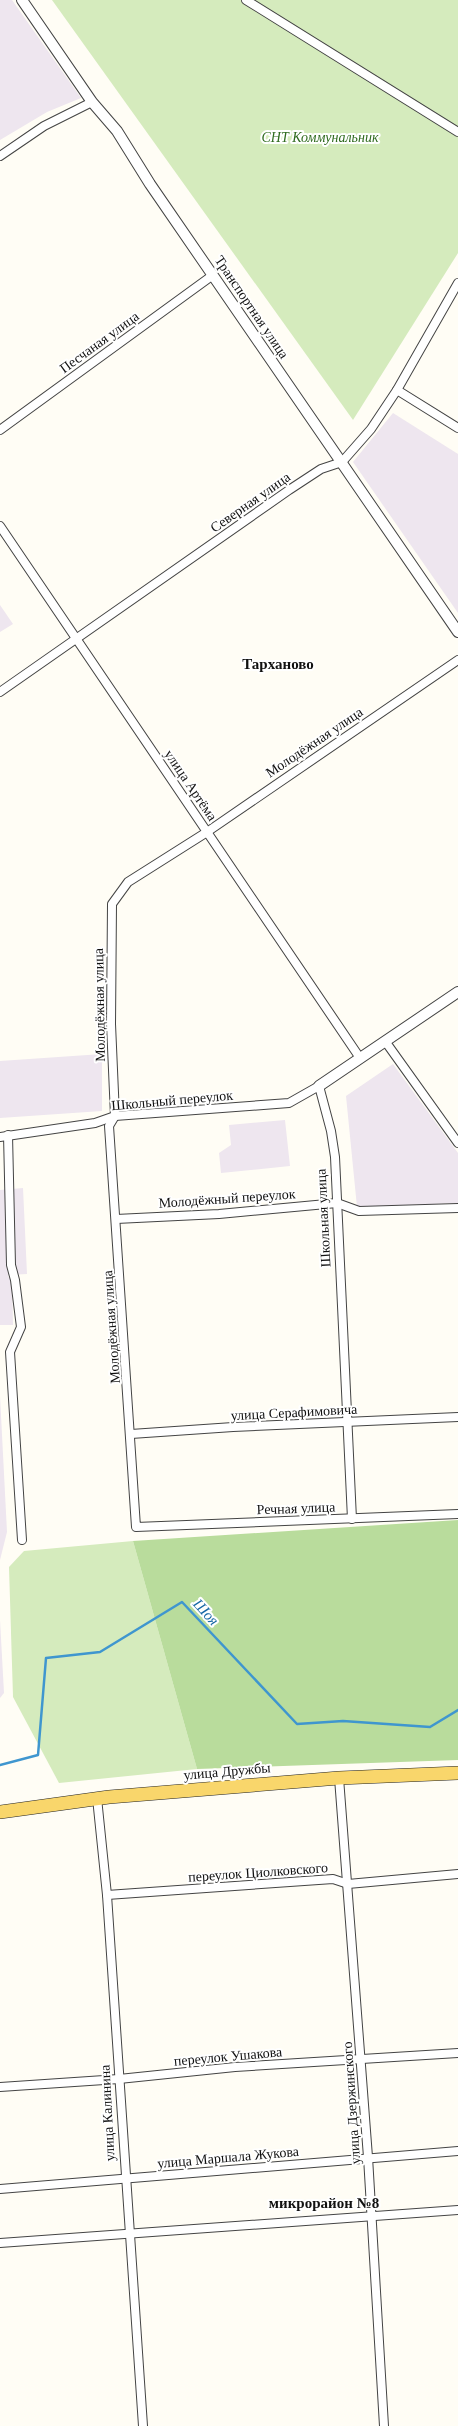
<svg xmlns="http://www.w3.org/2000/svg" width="458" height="2426" viewBox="0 0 458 2426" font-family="'Times New Roman',serif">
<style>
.industrial{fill:#eee6ef}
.green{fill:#d5ebbd}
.forest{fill:#b9dc9c}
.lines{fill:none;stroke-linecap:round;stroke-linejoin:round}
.stream{stroke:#3f96cf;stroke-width:2.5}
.minor-casing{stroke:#444;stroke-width:10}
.tertiary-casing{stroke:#444;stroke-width:12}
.primary-casing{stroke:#222;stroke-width:14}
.minor{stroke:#fff;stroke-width:8}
.tertiary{stroke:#fff;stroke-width:10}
.primary{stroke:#f9d66b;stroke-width:13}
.labels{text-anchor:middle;stroke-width:4;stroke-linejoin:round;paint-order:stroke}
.park-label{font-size:14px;font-style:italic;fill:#2f6b1f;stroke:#fff}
.street-label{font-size:14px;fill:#111;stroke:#fff}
.neighbourhood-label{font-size:15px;font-weight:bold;fill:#111;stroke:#fff}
.water-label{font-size:15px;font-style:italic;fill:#1768a6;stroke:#fff}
</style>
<rect width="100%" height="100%" fill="#fffdf5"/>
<!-- industrial -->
<g class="industrial">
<polygon points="0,0 12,0 81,98 47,112 0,140"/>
<polygon points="393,413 458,454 458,613 353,462"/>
<polygon points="0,605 13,624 0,632"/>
<polygon points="102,1054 102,1111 0,1118 0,1061"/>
<polygon points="393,1064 458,1153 458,1203 357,1207 346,1096"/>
<polygon points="285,1120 290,1166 221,1173 219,1153 231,1145 229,1125"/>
<polygon points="23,1188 27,1274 8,1275 9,1278 12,1278 13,1325 0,1325 0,1190"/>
<polygon points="0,1396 7,1532 0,1560"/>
<polygon points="0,1620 4,1693 0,1698"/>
</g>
<!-- green -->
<g class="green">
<polygon points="52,0 458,0 458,253 353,420"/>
<polygon points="133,1541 197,1769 59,1783 13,1697 9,1567 24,1551"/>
</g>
<!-- forest -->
<polygon class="forest" points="458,1520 458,1760 197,1769 133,1541"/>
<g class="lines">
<!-- stream -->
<polyline class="stream" points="0,1765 38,1755 46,1658 100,1652 182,1602 297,1724 343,1721 430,1727 458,1710"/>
<!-- minor casing -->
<g class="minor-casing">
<g id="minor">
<polyline points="246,0 458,132"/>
<polyline points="0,156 44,126 92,102"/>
<polyline points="397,390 458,428"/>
<polyline points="0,430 213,275"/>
<polyline points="0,526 360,1058"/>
<polyline points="458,660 207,832 128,882 112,904 111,1024 115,1116 109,1126 136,1527 458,1514"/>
<polyline points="0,692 289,490 321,469 342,462 371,429 397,390 458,283"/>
<polyline points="385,1041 458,1143"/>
<polyline points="8,1135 11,1265 15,1280 21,1327 10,1352 22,1540"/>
<polyline points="0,1137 95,1123 115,1116 289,1103 319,1086 331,1131 335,1157 352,1519"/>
<polyline points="116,1219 219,1214 337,1203 359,1211 458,1208"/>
<polyline points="131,1434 233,1427 458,1417"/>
<polyline points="339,1778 368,2157 384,2426"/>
<polyline points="97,1798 107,1895 143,2426"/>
<polyline points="107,1895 333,1879 348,1884 458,1874"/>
<polyline points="0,2087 119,2079 235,2067 458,2053"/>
<polyline points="0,2189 458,2151"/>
<polyline points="0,2243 458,2210"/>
</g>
</g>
<!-- tertiary casing -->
<g class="tertiary-casing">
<g id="tertiary">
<polyline points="22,0 92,102 117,131 150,184 458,632"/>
<polyline points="319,1086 458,992"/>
</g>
</g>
<!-- primary casing -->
<g class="primary-casing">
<polyline id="primary" points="0,1812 109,1797 339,1778 458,1773"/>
</g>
<!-- minor -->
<use href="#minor" class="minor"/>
<!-- tertiary -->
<use href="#tertiary" class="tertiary"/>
<!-- primary -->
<use href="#primary" class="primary"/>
</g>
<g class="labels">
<!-- park labels -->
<g class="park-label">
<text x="320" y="142">СНТ Коммунальник</text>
</g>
<!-- street labels -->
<g class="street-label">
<text transform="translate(252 307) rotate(56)" y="5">Транспортная улица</text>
<text transform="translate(99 342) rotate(-36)" y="5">Песчаная улица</text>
<text transform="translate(250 502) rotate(-35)" y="5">Северная улица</text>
<text transform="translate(314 742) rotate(-34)" y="5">Молодёжная улица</text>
<text transform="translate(191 785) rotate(56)" y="5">улица Артёма</text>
<text transform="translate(99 1005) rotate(-91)" y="5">Молодёжная улица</text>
<text transform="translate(172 1100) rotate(-5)" y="5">Школьный переулок</text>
<text transform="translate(227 1198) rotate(-4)" y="5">Молодёжный переулок</text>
<text transform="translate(323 1218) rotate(-93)" y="5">Школьная улица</text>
<text transform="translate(111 1327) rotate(-94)" y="5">Молодёжная улица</text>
<text transform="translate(294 1412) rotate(-3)" y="5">улица Серафимовича</text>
<text transform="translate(296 1508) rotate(-2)" y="5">Речная улица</text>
<text transform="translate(227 1771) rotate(-5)" y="5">улица Дружбы</text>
<text transform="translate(258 1872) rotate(-4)" y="5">переулок Циолковского</text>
<text transform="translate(228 2056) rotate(-5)" y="5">переулок Ушакова</text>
<text transform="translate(351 2103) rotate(-94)" y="5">улица Дзержинского</text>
<text transform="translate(107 2113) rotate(-93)" y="5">улица Калинина</text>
<text transform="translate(228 2157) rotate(-5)" y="5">улица Маршала Жукова</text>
</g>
<!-- neighbourhood labels -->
<g class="neighbourhood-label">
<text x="278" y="669">Тарханово</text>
<text x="324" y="2208">микрорайон №8</text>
</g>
<!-- water labels -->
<g class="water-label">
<text transform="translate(206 1612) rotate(47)" y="5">Шоя</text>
</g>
</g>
</svg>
